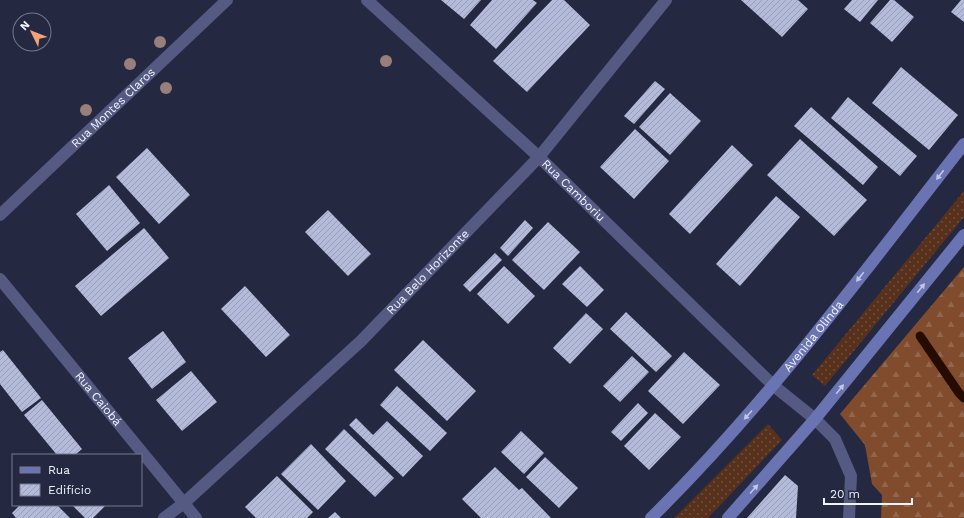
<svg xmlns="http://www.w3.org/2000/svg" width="964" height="518" viewBox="0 0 964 518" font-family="'Work Sans',sans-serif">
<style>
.grass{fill:url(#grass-dots)}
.forest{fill:url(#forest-firs)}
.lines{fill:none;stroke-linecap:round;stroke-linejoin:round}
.stream{stroke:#260c00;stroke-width:9}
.building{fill:url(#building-hatch)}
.street{stroke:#545a82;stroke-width:12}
.secondary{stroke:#6b74b3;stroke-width:12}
.tree{fill:#997f7b}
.oneway{fill:#c2c7e3}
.labels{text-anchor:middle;stroke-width:4;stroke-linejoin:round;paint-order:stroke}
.street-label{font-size:12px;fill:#f1f3fd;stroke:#242841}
</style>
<defs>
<pattern id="grass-dots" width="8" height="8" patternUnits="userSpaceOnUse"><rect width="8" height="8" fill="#57311b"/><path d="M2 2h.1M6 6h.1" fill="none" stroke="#704f3d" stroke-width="1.8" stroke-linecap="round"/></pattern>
<pattern id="forest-firs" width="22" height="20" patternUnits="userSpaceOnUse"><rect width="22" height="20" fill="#804c2d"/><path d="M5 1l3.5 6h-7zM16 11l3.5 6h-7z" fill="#92664c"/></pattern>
<pattern id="building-hatch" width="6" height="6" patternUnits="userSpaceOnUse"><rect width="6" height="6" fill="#b4bada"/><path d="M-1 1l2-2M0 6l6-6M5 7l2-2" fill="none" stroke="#999eb6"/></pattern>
</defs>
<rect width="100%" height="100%" fill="#242841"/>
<!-- grass -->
<g class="grass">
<polygon points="964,191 964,217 825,386 812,375"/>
<polygon points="768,424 782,440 708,518 674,518"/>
</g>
<!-- forest -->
<polygon class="forest" points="964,267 964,518 881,518 882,495 872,484 865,445 840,414"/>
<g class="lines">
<!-- stream -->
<polyline class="stream" points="920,336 959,393 964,398"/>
</g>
<!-- building -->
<g class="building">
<polygon points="441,0 481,0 464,19"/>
<polygon points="492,0 533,0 537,3 496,49 470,25"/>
<polygon points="552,0 564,0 590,25 527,92 493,61"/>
<polygon points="741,0 798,0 808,9 782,37"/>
<polygon points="852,0 878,0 860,22 844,9"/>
<polygon points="890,0 894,0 914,17 892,42 870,23"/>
<polygon points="961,0 964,0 964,22 951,12"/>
<polygon points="901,67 958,115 929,150 872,103"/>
<polygon points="655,81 665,89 634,124 624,116"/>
<polygon points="670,93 701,121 670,155 639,127"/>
<polygon points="848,97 917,156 900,176 831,118"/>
<polygon points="811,107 878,167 863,185 794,126"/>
<polygon points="635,129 669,161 634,199 600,167"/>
<polygon points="800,139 867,200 834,236 767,175"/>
<polygon points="732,145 753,165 690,234 669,214"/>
<polygon points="147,148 190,195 159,224 116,177"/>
<polygon points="109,185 140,223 107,251 76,214"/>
<polygon points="776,196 800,217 740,286 716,264"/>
<polygon points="328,210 371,254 348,276 305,232"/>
<polygon points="525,220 533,228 508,256 500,248"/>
<polygon points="548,222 580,252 544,290 512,260"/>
<polygon points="144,228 169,258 101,316 75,286"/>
<polygon points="495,253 502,260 470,292 463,285"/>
<polygon points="504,266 535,296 508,324 477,294"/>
<polygon points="580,266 604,290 587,307 562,284"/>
<polygon points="245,286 290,335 266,357 221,309"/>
<polygon points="626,312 672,356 656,372 610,329"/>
<polygon points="586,313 603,329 570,364 553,348"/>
<polygon points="163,331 186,362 152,389 128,358"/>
<polygon points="423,340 476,391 447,421 394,370"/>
<polygon points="3,350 41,398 22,412 0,384 0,352"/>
<polygon points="684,352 720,385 683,424 648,391"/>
<polygon points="632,356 649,372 620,402 603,386"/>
<polygon points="191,371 217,402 182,431 156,400"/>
<polygon points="397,386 447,433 430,451 380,405"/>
<polygon points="42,400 82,449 75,455 57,455 24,415"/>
<polygon points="638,403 648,413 621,441 611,432"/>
<polygon points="655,413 681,437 649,470 624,446"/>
<polygon points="356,418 373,435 387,421 423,456 403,477 349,425"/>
<polygon points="344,429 394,478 375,497 325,449"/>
<polygon points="521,431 544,453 524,474 501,452"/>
<polygon points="311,444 346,481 318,510 281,474"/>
<polygon points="545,457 578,488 559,508 526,477"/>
<polygon points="495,467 519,490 522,488 551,518 481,518 462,499"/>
<polygon points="785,475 798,486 796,518 747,518"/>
<polygon points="277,476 313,512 307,518 256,518 245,507"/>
<polygon points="20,505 57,505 70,518 16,518 12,513"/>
<polygon points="72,505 106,505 93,518 85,518"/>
<polygon points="335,512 341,518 328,518"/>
</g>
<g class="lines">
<!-- street -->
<g class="street">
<path id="s1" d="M367,0L539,157L774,386L815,419L835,439L851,476L849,518"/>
<path id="s2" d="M0,215L227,0"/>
<path id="s3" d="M0,279L196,518"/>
<path id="s4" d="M164,518L184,503L361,341L539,157L666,0"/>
</g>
<!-- secondary -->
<g class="secondary">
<path id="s5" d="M651,518C767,404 864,272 964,144"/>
<polyline points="728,518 815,419 964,235"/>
</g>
</g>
<!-- trees -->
<g class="tree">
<circle cx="160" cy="42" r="6"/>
<circle cx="386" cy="61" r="6"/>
<circle cx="130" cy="64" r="6"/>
<circle cx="166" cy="88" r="6"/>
<circle cx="86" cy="110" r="6"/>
</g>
<!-- one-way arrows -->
<defs><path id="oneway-solid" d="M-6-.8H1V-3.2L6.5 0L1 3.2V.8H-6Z"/></defs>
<g class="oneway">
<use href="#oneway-solid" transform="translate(940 175) rotate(128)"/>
<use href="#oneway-solid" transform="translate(860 277) rotate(128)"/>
<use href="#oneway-solid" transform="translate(921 288) rotate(-51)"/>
<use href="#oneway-solid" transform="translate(840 389) rotate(-51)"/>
<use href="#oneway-solid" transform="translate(748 415) rotate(132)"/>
<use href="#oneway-solid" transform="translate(754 489) rotate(-48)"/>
</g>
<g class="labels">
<!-- street labels -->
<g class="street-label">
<text dy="4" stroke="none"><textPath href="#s2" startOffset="156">Rua Montes Claros</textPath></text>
<text dy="4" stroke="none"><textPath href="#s1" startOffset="281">Rua Camboriu</textPath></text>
<text dy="4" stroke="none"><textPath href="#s4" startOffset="361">Rua Belo Horizonte</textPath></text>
<text dy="4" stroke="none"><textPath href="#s5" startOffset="244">Avenida Olinda</textPath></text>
<text dy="4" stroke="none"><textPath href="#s3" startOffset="155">Rua Caiobá</textPath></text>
</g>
</g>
<!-- legend -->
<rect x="12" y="454" width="130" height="52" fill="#242841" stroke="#76798c"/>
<rect x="20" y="467" width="20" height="6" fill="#6b74b3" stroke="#76798c"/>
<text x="48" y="474" font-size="12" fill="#f1f3fd">Rua</text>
<rect x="20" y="484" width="20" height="12" fill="url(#building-hatch)" stroke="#76798c"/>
<text x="48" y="494" font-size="12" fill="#f1f3fd">Edifício</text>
<!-- north arrow -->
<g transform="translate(32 32) rotate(313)"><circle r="19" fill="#242841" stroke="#76798c"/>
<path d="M0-3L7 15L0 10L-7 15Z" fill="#efa377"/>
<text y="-6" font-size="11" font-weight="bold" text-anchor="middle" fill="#f1f3fd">N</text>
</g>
<!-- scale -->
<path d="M824 498v6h88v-6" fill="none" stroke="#f1f3fd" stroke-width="2"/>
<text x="830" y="498" font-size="12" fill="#f1f3fd" stroke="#242841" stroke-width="3" paint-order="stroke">20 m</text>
</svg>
